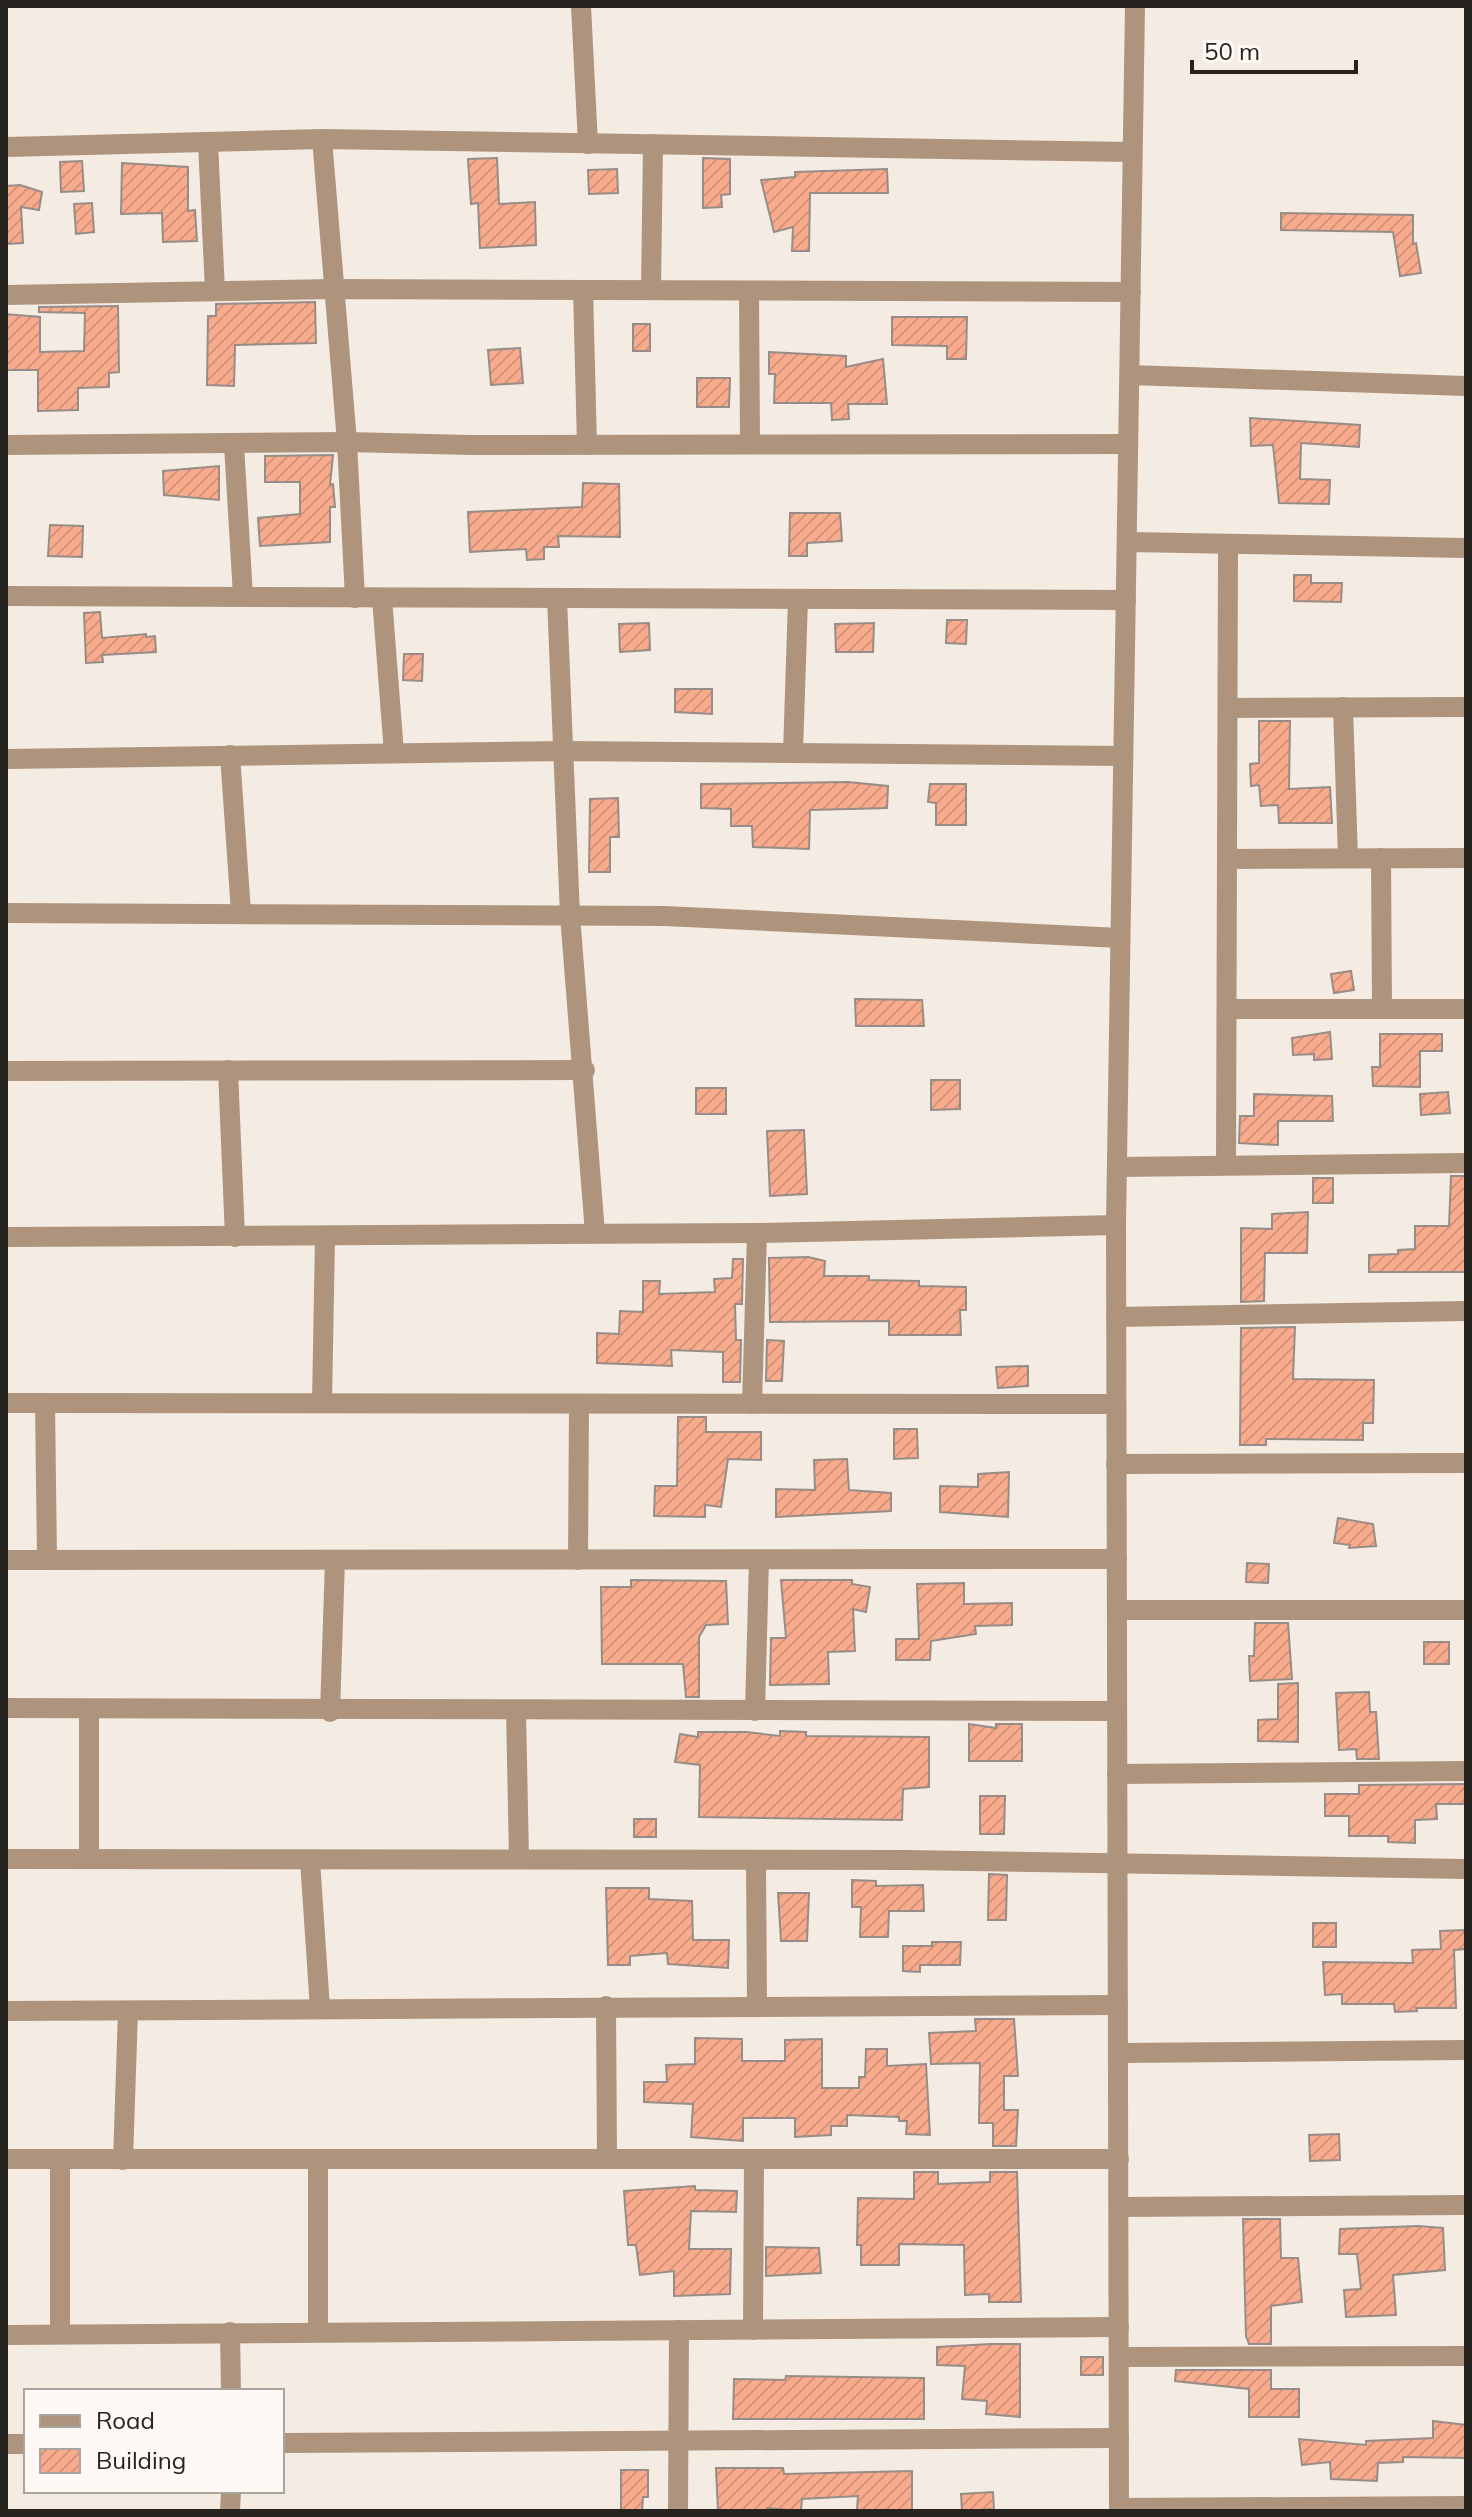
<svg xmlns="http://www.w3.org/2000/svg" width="1472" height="2517" viewBox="0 0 1472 2517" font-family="Mulish,sans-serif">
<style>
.building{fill:url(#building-hatch);stroke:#988c88;stroke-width:2}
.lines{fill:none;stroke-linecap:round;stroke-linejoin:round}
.minor{stroke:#af947d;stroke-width:20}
.tertiary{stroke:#af947d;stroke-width:20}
</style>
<defs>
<pattern id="building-hatch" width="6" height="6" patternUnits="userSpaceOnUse" patternTransform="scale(2)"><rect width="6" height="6" fill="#f9ac8d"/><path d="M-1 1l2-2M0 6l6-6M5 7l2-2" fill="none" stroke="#d59479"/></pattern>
</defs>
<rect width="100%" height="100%" fill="#f4ebe2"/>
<!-- building -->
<g class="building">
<polygon points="497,158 499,204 535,202 536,245 480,248 478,203 471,204 468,159"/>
<polygon points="703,158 730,159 730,194 721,195 722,207 703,208"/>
<polygon points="82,161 84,191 61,192 60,162"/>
<polygon points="122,163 188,167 188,211 195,210 197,241 163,242 162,213 121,214"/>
<polygon points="617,169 618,193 589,194 588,170"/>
<polygon points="887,169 888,193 810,193 809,251 792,251 793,227 774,232 761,180 795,177 795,172"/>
<polygon points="20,185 42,192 39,210 21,207 23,243 6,244 6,186"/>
<polygon points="92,203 94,232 76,234 74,204"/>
<polygon points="1281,213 1413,215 1413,244 1416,243 1421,273 1400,276 1393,232 1281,230"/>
<polygon points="315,302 316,343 235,345 234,386 207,385 208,316 216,316 216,304"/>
<polygon points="118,306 119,372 109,373 109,387 78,388 78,410 38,411 38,370 6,370 6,314 40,317 40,352 84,351 85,313 39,312 39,307"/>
<polygon points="892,317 967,317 966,359 947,359 947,346 892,345"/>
<rect x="633" y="324" width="17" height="27"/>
<polygon points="520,348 523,383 491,385 488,350"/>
<polygon points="769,352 846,356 846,367 883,359 887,404 848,404 849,419 832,420 831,403 774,403 775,374 769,374"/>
<polygon points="697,378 730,378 729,407 697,407"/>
<polygon points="1250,418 1360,425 1359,447 1301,443 1300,479 1330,480 1329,504 1279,503 1273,445 1251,446"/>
<polygon points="333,455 330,485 333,484 335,507 330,507 330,542 260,546 258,518 300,514 300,482 265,482 265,456"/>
<polygon points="219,466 219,500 164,495 163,471"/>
<polygon points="583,483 619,484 620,537 558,536 559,547 544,547 544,559 527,560 526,549 470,552 468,512 582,507"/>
<polygon points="790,513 840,513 842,541 807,543 807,556 789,556"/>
<polygon points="50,525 83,526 82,557 48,556"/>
<polygon points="1294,575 1311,575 1311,583 1342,583 1341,602 1294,601"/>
<polygon points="100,612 102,638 146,634 146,637 155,636 156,652 102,655 103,662 86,663 84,613"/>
<polygon points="947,620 967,620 966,644 946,643"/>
<polygon points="649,623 650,650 620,652 619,624"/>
<polygon points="874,623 873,652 836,652 835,624"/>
<polygon points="404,654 423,654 422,681 403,680"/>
<polygon points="675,689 712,689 712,714 675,712"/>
<polygon points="1259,721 1290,721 1289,789 1330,787 1332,823 1279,823 1278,805 1261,806 1259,785 1251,786 1250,764 1259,763"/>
<polygon points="848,782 888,786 887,808 810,810 809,849 753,847 752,826 731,826 731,809 701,808 701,784"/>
<polygon points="930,784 966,784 966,825 936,825 936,803 928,802"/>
<polygon points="618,798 619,837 610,837 610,872 589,872 590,799"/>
<polygon points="1351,971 1354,990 1334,993 1331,974"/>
<polygon points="855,999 922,1000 924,1026 856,1026"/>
<polygon points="1330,1032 1332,1059 1314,1060 1314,1054 1293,1055 1292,1038"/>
<polygon points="1380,1034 1442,1034 1442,1051 1420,1051 1420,1087 1373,1086 1372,1067 1380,1067"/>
<polygon points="931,1080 960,1080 960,1109 931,1110"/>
<rect x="696" y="1088" width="30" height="26"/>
<polygon points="1448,1092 1450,1113 1421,1115 1420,1094"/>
<polygon points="1254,1094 1332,1096 1333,1121 1278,1121 1278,1145 1239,1143 1240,1116 1254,1116"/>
<polygon points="804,1130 807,1194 770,1196 767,1131"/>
<polygon points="1451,1176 1466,1176 1466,1272 1369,1272 1369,1255 1398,1254 1398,1250 1415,1249 1415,1226 1449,1226"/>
<rect x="1313" y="1178" width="20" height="25"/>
<polygon points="1308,1212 1307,1253 1265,1253 1264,1301 1241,1302 1241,1228 1272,1229 1272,1214"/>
<polygon points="808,1257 825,1261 824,1276 869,1276 869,1280 919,1281 919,1286 966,1287 966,1310 960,1310 961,1335 889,1335 889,1321 770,1322 769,1258"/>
<polygon points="733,1259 743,1259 742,1304 735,1304 736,1340 741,1340 740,1382 723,1382 723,1352 671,1350 672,1366 597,1363 597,1333 619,1334 620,1311 643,1312 643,1281 660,1281 659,1294 715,1292 714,1279 732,1278"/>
<polygon points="1295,1327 1293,1379 1374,1380 1373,1423 1363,1423 1363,1440 1266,1439 1266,1445 1240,1445 1241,1328"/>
<polygon points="767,1340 784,1341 782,1381 766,1381"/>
<polygon points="1028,1366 1028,1386 998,1388 996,1367"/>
<polygon points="678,1417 706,1417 706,1432 761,1432 761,1460 728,1459 721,1507 705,1505 705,1517 654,1516 655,1486 677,1486"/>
<polygon points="894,1429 917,1429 918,1458 894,1459"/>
<polygon points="847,1459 849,1490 891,1493 891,1511 776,1517 776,1489 815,1490 814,1460"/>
<polygon points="1009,1472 1008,1517 940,1512 940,1486 978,1487 978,1474"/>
<polygon points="1338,1518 1373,1524 1376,1546 1349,1548 1350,1545 1334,1543"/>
<polygon points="1247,1563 1269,1564 1268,1583 1246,1582"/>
<polygon points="631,1580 726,1581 728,1624 706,1625 699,1637 699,1697 686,1697 683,1664 602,1664 601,1587 631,1587"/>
<polygon points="781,1580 852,1580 852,1584 870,1587 866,1612 853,1609 855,1651 828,1652 829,1684 770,1685 771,1638 786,1638"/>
<polygon points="964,1583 964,1604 1012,1603 1012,1625 975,1626 976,1634 931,1641 930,1660 896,1660 896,1639 919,1639 917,1584"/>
<polygon points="1255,1623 1288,1623 1292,1679 1250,1681 1249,1656 1254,1656"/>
<rect x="1424" y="1642" width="25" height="22"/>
<polygon points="1298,1683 1298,1742 1258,1741 1258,1720 1278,1719 1278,1684"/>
<polygon points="1369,1692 1370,1712 1376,1712 1379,1759 1357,1759 1356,1749 1339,1750 1336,1693"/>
<polygon points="969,1724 996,1728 996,1724 1022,1724 1022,1761 969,1761"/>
<polygon points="780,1731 806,1732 806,1736 929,1737 929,1787 903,1789 902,1820 699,1817 700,1765 675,1762 680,1734 698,1737 698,1732 746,1732 780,1736"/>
<polygon points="1466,1784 1466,1804 1436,1804 1437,1819 1415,1820 1415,1843 1388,1842 1388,1836 1349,1836 1349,1816 1325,1816 1325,1794 1359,1794 1359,1785"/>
<polygon points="980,1796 1005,1796 1004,1834 980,1834"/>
<rect x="634" y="1819" width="22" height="18"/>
<polygon points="989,1874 1007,1875 1006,1920 988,1920"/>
<polygon points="852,1880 876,1881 876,1886 923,1885 924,1911 889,1911 888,1937 860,1937 861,1907 852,1907"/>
<polygon points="606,1888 649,1888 649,1899 692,1901 693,1940 729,1940 728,1968 668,1964 667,1953 630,1956 630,1965 608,1965"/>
<polygon points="778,1893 809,1893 807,1941 781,1941"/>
<rect x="1313" y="1923" width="23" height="24"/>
<polygon points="1466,1930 1466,1949 1454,1950 1456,2008 1416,2008 1417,2011 1395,2012 1394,2004 1342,2004 1342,1994 1325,1995 1323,1962 1413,1963 1412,1950 1441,1949 1440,1931"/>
<polygon points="932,1942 961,1942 960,1965 920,1965 920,1972 903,1971 903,1946 932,1946"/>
<polygon points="975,2019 1014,2019 1018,2076 1004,2076 1004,2110 1018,2110 1016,2146 993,2146 993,2123 979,2123 980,2063 931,2064 929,2033 976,2031"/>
<polygon points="695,2038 742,2039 742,2061 785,2061 785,2040 822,2039 822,2088 859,2088 859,2077 865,2077 866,2049 887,2049 887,2066 926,2064 930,2135 906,2134 907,2121 899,2121 899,2117 847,2115 847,2126 831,2126 831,2135 795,2137 795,2118 743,2118 743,2141 691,2137 693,2104 644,2102 644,2082 667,2082 666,2065 695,2064"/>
<polygon points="1339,2134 1340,2160 1310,2161 1309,2135"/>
<polygon points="914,2172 938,2172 938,2184 990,2182 990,2172 1017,2172 1021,2302 989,2302 989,2294 965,2295 964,2245 899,2244 899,2265 861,2265 861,2245 857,2245 858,2198 914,2199"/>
<polygon points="695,2186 695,2190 737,2191 736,2212 691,2211 689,2249 731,2249 730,2294 674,2296 674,2271 640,2275 636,2245 628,2245 624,2191"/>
<polygon points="1243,2219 1280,2219 1281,2258 1298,2258 1302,2302 1271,2306 1271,2344 1249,2344 1246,2336"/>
<polygon points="1418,2226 1443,2228 1445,2270 1393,2275 1396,2315 1346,2317 1344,2290 1361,2289 1357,2254 1339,2254 1340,2229"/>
<polygon points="766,2247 819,2248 821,2273 766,2276"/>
<polygon points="990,2344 1020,2344 1020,2417 986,2414 987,2401 962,2399 965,2366 937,2365 937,2347"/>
<rect x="1081" y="2357" width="22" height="18"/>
<polygon points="1176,2370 1271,2370 1271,2389 1299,2389 1299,2417 1249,2417 1249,2389 1175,2381"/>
<polygon points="786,2376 924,2378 924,2419 733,2419 734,2379 785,2380"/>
<polygon points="1433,2421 1466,2425 1466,2458 1403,2457 1403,2462 1378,2463 1377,2481 1331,2479 1330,2462 1302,2465 1299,2439 1366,2445 1366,2441 1433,2438"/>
<polygon points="716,2468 783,2468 784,2474 912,2471 912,2511 857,2510 858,2496 802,2499 801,2511 767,2508 767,2511 718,2511"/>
<polygon points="621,2470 648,2470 648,2497 643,2497 642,2511 621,2511"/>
<polygon points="993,2492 994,2509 962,2511 961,2494"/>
</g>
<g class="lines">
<!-- minor -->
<g class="minor">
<polyline points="581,6 588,144"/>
<polyline points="322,139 347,442 355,598"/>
<polyline points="208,143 215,291"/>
<polyline points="6,147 322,139 1132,152"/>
<polyline points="583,290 587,445"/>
<polyline points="651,290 653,144"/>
<polyline points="749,291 750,444"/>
<polyline points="6,295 333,289 1131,292"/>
<polyline points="1130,375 1466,386"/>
<polyline points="6,445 347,442 471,445 1127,444"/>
<polyline points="234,445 243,596"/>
<polyline points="1127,542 1466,548"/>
<polyline points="6,596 1126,600"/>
<polyline points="382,598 394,753"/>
<polyline points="557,599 570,915 595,1233"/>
<polyline points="1343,707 1348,858"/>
<polyline points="1229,708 1466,707"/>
<polyline points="793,753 798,599"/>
<polyline points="230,755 241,912"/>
<polyline points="6,759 564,751 1123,756"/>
<polyline points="1381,858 1382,1008"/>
<polyline points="1227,859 1466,858"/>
<polyline points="6,913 665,916 1120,938"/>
<polyline points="1227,1009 1466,1009"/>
<polyline points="228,1070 235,1237"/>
<polyline points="6,1071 585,1070"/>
<polyline points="1226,1165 1228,545"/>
<polyline points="1117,1167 1466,1163"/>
<polyline points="1116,1225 1119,2511"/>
<polyline points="1116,1317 1466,1311"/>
<polyline points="6,1403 1116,1404"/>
<polyline points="45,1403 47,1560"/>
<polyline points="322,1403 325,1237"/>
<polyline points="752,1404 757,1233"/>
<polyline points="1116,1464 1466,1463"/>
<polyline points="6,1560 1117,1559"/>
<polyline points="578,1560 579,1405"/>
<polyline points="1117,1610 1466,1610"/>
<polyline points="6,1708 1117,1711"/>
<polyline points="516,1711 519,1859"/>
<polyline points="755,1711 759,1560"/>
<polyline points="330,1712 335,1560"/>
<polyline points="1117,1774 1466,1771"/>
<polyline points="89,1857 89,1709"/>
<polyline points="6,1859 908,1860 1466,1869"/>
<polyline points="310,1860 320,2009"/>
<polyline points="756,1860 757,2007"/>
<polyline points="606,2006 607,2158"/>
<polyline points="6,2011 1118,2005"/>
<polyline points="1118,2053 1466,2050"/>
<polyline points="6,2159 1119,2159"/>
<polyline points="318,2159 318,2332"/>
<polyline points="123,2160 128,2011"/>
<polyline points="1119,2207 1466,2205"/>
<polyline points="753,2330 754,2159"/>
<polyline points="230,2332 231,2391"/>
<polyline points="60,2334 60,2159"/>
<polyline points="6,2335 1119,2327"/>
<polyline points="1119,2357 1466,2356"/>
<polyline points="282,2443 1119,2438"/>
<polyline points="6,2444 26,2444"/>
<polyline points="1119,2508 1466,2506"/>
<polyline points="230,2511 231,2491"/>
<polyline points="678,2511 679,2330"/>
</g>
<!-- tertiary -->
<polyline class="tertiary" points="6,1237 757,1233 1116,1225 1135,6"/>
</g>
<!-- border -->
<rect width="1472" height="2517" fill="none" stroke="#272420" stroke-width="16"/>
<!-- legend -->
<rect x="24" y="2389" width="260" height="104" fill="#fef9f4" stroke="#a8a49f" stroke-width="2"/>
<rect x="40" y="2415" width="40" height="12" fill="#af947d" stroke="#a8a49f" stroke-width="2"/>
<text x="96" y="2429" font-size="24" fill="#272420">Road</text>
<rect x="40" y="2449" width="40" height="24" fill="url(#building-hatch)" stroke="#a8a49f" stroke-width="2"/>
<text x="96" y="2469" font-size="24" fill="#272420">Building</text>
<!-- scale -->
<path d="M1192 60v12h164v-12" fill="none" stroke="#272420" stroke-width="4"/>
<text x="1204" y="60" font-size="24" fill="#272420" stroke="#fef9f4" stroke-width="6" paint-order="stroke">50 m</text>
</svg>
